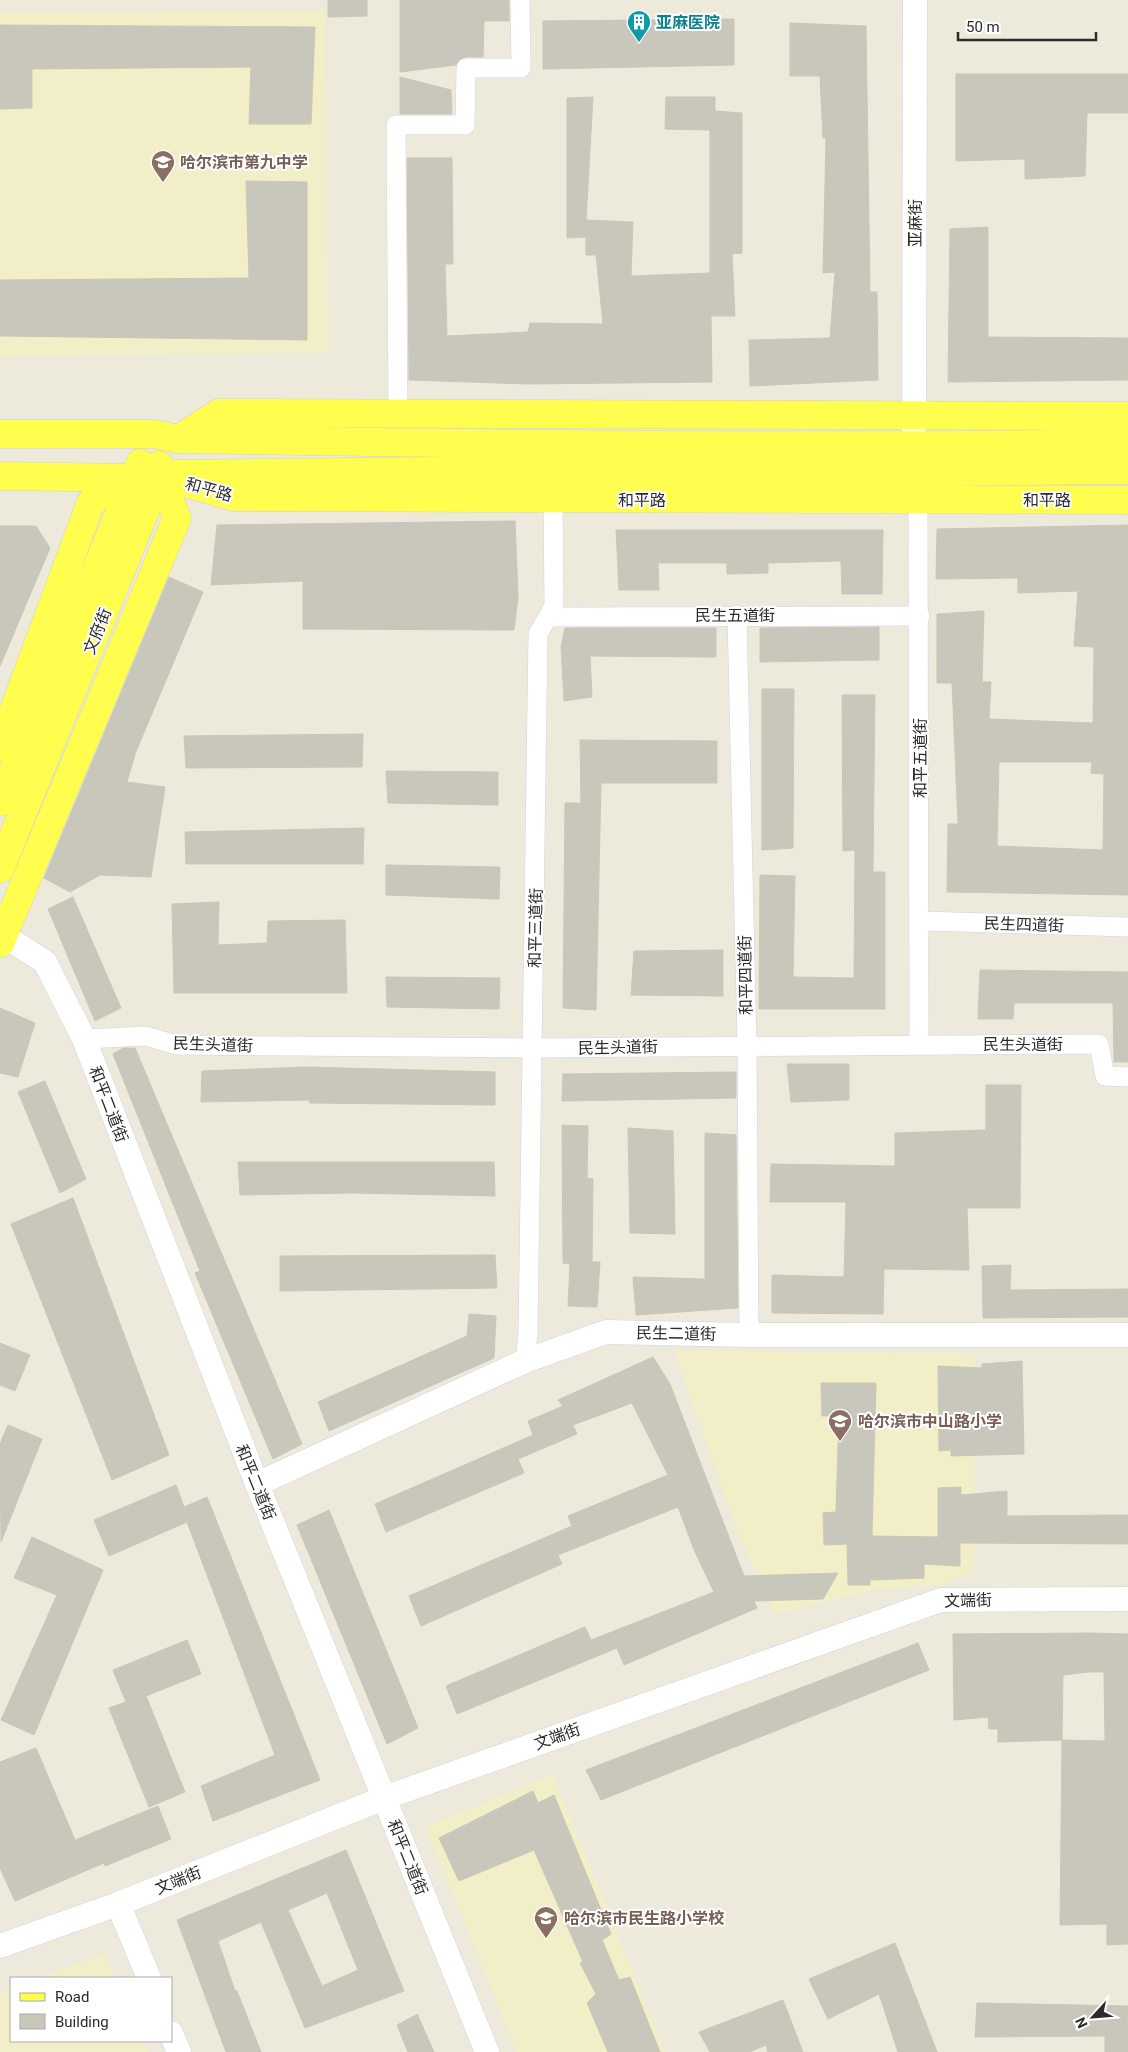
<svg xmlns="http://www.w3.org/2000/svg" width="1128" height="2052" viewBox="0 0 1128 2052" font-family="Roboto,'Noto Sans SC',sans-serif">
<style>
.education{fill:#f2eec8}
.building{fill:#c9c7bb;stroke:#cac7b4;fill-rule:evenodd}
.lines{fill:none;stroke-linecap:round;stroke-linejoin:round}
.minor-casing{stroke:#d1d0e5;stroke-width:20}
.tertiary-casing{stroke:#d1d0e5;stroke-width:25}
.primary-casing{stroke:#d0d0d0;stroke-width:29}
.minor{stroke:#fff;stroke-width:19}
.tertiary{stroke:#fff;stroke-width:24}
.primary{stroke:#fffe4f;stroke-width:28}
.labels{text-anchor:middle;stroke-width:4;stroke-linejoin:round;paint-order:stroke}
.culture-label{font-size:16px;font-weight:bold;fill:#0d838f;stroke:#fff;text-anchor:start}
.education-label{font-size:16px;font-weight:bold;fill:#785e54;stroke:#fff;text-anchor:start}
.street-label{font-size:16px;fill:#2b2b2b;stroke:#fff}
</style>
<rect width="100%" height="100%" fill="#eeeadb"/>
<!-- education -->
<g class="education">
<polygon points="325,11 328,353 0,356 0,12"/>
<polygon points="674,1350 974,1354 974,1571 941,1585 875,1589 775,1614 737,1530"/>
<polygon points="553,1774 665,2052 517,2052 426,1827"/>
<polygon points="105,1953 116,1978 39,1978"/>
<polygon points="11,1989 11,2041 144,2041 149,2052 0,2052 0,1993"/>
</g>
<!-- building -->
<g class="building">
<polygon points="328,0 367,0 367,16 328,17"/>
<polygon points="400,0 509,0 509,21 484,21 483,57 466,57 460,59 456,65 400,72"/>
<polygon points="734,19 734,65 543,69 543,21"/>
<polygon points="790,23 866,26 870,292 877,292 878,380 750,386 749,340 830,338 835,272 823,273 826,138 823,138 820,76 790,76"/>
<polygon points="0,25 315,27 311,124 249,124 251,67 32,69 32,108 0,109"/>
<polygon points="956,74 1128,74 1128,113 1087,113 1085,176 1025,179 1025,159 956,161"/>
<polygon points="400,77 451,90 452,114 400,114"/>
<polygon points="593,97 586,220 633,222 631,276 710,273 710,130 665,129 666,97 715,97 715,111 742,113 742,253 732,254 735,316 711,316 712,382 527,384 409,380 407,158 452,158 453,264 445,264 447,336 528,332 530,323 603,324 596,255 586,255 586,237 567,238 567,98"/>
<polygon points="246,181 307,182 307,340 0,336 0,280 249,278"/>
<polygon points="988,227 988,337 1128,338 1128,380 948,382 950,229"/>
<polygon points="515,521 518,597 514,630 303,629 303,581 211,585 217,525"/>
<path d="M1128,525V895L947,892L948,824H958L952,683H937V614L984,611L982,682H991L989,719L1093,723L1094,647L1074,646L1078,591L1018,593V578L936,579L937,529ZM999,762H1092L1091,773L1104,774L1103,850L997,846Z"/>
<polygon points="0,526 36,526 50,548 0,666"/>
<polygon points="616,530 883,530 882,594 842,594 841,561 768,563 768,573 727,574 727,563 658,563 659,590 619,590"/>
<polygon points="169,577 203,592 135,754 127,782 165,787 151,877 100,875 70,892 44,878"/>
<polygon points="879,627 879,660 760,662 760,628"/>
<polygon points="565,628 716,628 716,657 590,656 592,697 564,701 561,647"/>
<polygon points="762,689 794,689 793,848 762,850"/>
<polygon points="842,695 875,695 873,872 885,872 885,1009 759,1009 760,875 795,876 793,977 854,978 855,850 843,851"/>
<polygon points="363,734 362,767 186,768 184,736"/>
<polygon points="580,740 717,741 717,783 601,783 596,1010 563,1008 565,803 581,803"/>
<polygon points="386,771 498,772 498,805 388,803"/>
<polygon points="364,828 363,864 186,864 185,832"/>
<polygon points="386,865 500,867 499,899 386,895"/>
<polygon points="73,897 121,1008 95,1021 48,909"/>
<polygon points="219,902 218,945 267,943 268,921 345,920 347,993 174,993 172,904"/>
<polygon points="723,950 723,996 631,995 634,951"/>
<polygon points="980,970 1128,972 1128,1062 1114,1062 1113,1003 1014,1003 1013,1019 978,1019"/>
<polygon points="386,977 500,978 499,1009 387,1007"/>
<polygon points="0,1008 35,1023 18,1077 0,1073"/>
<polygon points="123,1048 135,1048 302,1444 273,1459 195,1273 200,1271 113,1054"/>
<polygon points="787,1064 849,1064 849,1100 791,1102"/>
<polygon points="306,1067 495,1072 495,1105 310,1103 309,1100 201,1102 202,1071"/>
<polygon points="736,1072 736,1098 562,1101 563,1074"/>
<polygon points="45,1081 86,1179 60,1193 18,1092"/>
<polygon points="986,1085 1021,1085 1020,1208 967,1208 969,1270 884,1269 883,1314 772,1313 772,1275 844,1277 846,1202 770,1202 771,1164 895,1166 895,1133 986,1130"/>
<polygon points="562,1125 588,1126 587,1178 593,1179 592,1262 600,1262 597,1307 568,1306 570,1264 563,1263"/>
<polygon points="628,1128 673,1131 675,1234 630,1233"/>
<polygon points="705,1133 736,1135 738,1308 636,1315 633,1277 705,1279"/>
<polygon points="238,1162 494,1162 495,1196 353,1193 240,1195"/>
<polygon points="73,1198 169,1455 112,1480 11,1224"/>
<polygon points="495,1255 497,1288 280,1291 280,1256"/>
<polygon points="1011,1265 1010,1290 1128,1289 1128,1317 983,1318 982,1266"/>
<polygon points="469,1314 496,1316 494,1358 329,1431 318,1402 467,1336"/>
<polygon points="0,1343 30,1355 15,1391 0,1385"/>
<polygon points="653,1357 670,1384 744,1576 838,1573 823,1599 754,1601 757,1608 624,1665 617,1648 457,1714 446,1686 585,1627 591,1640 714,1592 695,1552 678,1507 558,1555 562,1564 421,1626 409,1596 572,1526 568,1516 668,1475 632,1403 573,1425 577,1434 518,1459 524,1473 386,1532 375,1504 533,1435 528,1421 563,1406 558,1400"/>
<polygon points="1022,1361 1024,1454 951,1456 951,1450 939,1451 938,1366 982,1368 982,1364"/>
<polygon points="821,1383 876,1383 872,1536 938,1537 938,1488 961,1487 961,1495 1007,1491 1007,1516 1128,1515 1128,1544 960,1543 960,1566 924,1564 924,1578 870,1580 870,1585 848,1585 847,1544 824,1545 823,1513 836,1512 839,1416 822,1416"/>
<polygon points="8,1425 42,1439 1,1542 0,1444"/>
<polygon points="176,1485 184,1507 207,1497 320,1780 213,1821 201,1786 275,1755 187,1522 109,1556 94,1520"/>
<polygon points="329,1510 418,1728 387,1744 297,1525"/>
<polygon points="32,1537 103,1570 34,1735 1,1720 57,1595 14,1578"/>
<path d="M1090,1633L1128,1634V1944L1107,1945V1924L1060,1925L1062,1740L998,1742V1729H989L988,1717L954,1720L953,1634ZM1089,1672H1104L1105,1741L1062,1740L1063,1675Z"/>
<polygon points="187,1640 201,1674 146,1696 185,1792 149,1807 109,1708 126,1702 113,1670"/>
<polygon points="918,1643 929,1670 601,1800 586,1770"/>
<polygon points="36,1748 75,1840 158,1806 171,1839 105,1866 104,1863 15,1901 0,1868 0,1762"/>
<polygon points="533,1791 538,1803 554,1795 611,1934 602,1940 619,1980 630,1977 660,2052 608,2052 587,2003 596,1994 580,1963 583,1962 534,1850 459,1881 439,1838"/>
<path d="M346,1850L404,1991L305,2028L261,1922L218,1941L235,1991H237L261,2052H226L177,1920ZM327,1893L358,1970L322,1986L288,1910Z"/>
<polygon points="895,1943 937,2052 898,2052 879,1994 828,2019 809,1979"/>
<polygon points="783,2000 803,2052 768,2052 766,2045 749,2052 710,2052 699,2032"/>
<polygon points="977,2003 1128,2006 1128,2052 1105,2052 1105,2036 975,2037"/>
<polygon points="418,2014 418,2016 434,2052 408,2052 397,2025"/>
</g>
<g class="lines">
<!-- minor casing -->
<g class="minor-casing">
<g id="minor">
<polyline points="398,413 396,125 465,125 466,68 521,68 520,0"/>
<polyline points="918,488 919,1044"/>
<polyline points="737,615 747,1046 749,1335"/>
<polyline points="550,617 920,616"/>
<polyline points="920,921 1128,927"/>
<polyline points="84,1039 146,1036 176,1045 534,1048 1099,1044 1105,1076 1128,1077"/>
<polyline points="525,1361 528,1333 538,634 554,606 553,500"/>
</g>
</g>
<!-- tertiary casing -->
<g class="tertiary-casing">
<g id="tertiary">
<polyline points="914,446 915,0"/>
<polyline points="0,933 45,962 84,1039 257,1484 487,2052"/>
<polyline points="257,1484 525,1361 606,1332 749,1335 1128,1335"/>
<polyline points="118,1904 149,1978"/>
<polyline points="0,1946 118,1904 384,1798 941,1600 1128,1599"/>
<polyline points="171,2033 179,2052"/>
</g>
</g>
<!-- primary casing -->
<g class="primary-casing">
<g id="primary">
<path d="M0,434H154L178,439C495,444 811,448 1128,443"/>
<polyline points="178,439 219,413 1128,416"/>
<polyline points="0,476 134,478 160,474 529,470 918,472 1128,470"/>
<polyline points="183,482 234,497 1128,500"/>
<polyline points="0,747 91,502 132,478"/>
<polyline points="0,802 140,463"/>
<polyline points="0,869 160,474 159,465"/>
<polyline points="0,943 177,518 160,474"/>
</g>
</g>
<!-- minor -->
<use href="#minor" class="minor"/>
<!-- tertiary -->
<use href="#tertiary" class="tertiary"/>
<!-- primary -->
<use href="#primary" class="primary"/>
</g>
<!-- icons -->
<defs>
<g id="building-pin" transform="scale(1.25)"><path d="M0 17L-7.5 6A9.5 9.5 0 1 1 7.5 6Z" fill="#0f9aa8" stroke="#fff"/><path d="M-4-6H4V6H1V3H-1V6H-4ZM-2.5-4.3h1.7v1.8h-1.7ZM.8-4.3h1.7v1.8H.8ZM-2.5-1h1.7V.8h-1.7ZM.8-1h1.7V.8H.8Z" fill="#fff"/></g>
<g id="school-pin" transform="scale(1.25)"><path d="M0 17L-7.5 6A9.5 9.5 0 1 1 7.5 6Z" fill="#8d6e63" stroke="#fff"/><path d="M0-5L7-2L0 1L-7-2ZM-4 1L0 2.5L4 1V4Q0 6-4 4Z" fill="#fff"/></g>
</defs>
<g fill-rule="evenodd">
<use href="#building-pin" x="639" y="22"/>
<use href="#school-pin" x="163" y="162"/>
<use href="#school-pin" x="840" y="1421"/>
<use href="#school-pin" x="546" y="1918"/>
</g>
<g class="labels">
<!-- culture labels -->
<g class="culture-label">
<text x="656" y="28">亚麻医院</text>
</g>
<!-- education labels -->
<g class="education-label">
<text x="180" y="168">哈尔滨市第九中学</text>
<text x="858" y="1427">哈尔滨市中山路小学</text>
<text x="564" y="1924">哈尔滨市民生路小学校</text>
</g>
<!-- street labels -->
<g class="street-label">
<text transform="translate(915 223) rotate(-90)" y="6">亚麻街</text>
<text transform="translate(209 489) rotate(16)" y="6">和平路</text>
<text x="642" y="506">和平路</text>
<text x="1047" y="506">和平路</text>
<text x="735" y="621">民生五道街</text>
<text transform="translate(97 631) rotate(-68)" y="6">文府街</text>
<text transform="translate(920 758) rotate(-90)" y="6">和平五道街</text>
<text transform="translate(1024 924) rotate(2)" y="6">民生四道街</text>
<text transform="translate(535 928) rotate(-89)" y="6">和平三道街</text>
<text transform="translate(745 975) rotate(-91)" y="6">和平四道街</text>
<text transform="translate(213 1044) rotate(2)" y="6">民生头道街</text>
<text x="1023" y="1050">民生头道街</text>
<text transform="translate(618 1047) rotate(-1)" y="6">民生头道街</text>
<text transform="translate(109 1104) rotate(69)" y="6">和平二道街</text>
<text transform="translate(676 1333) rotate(1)" y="6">民生二道街</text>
<text transform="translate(256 1482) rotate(68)" y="6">和平二道街</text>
<text transform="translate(968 1600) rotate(-2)" y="6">文端街</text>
<text transform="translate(557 1736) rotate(-20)" y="6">文端街</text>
<text transform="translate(408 1857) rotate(68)" y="6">和平二道街</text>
<text transform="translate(178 1880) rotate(-22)" y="6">文端街</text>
</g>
</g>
<!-- legend -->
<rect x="10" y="1977" width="162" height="65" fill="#ffffff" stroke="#aaaaaa"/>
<rect x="20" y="1993" width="25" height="8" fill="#fffe4f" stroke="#aaaaaa"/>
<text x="55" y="2002" font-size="15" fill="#2b2b2b">Road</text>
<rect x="20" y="2014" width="25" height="15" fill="#c9c7bb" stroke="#aaaaaa"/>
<text x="55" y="2027" font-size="15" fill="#2b2b2b">Building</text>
<!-- north arrow -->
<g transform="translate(1093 2017) rotate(244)" stroke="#ffffff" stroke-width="4" paint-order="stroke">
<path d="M0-4L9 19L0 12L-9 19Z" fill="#2b2b2b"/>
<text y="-8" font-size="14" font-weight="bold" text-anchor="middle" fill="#2b2b2b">N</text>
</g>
<!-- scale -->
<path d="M958 32v8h138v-8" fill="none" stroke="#2b2b2b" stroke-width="2.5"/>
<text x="966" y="32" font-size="15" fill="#2b2b2b" stroke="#ffffff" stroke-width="4" paint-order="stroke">50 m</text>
</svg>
